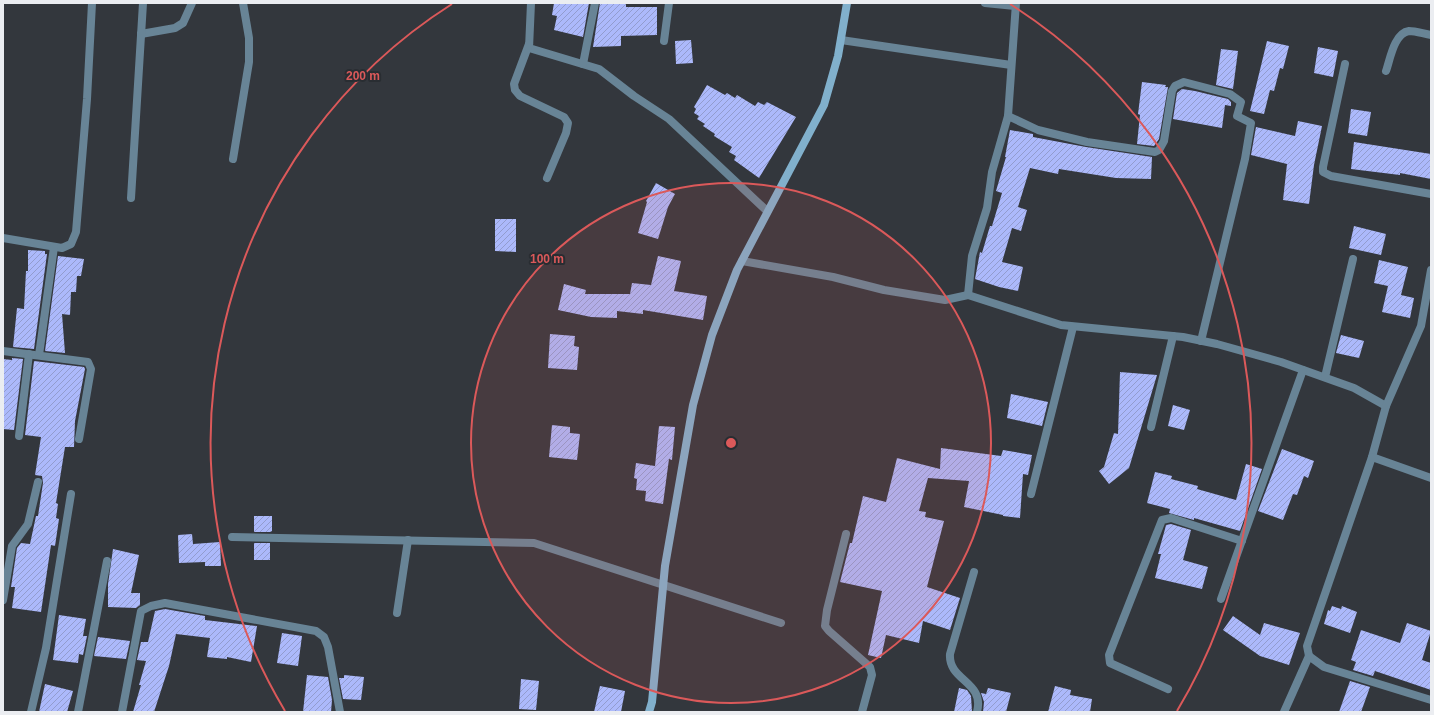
<svg xmlns="http://www.w3.org/2000/svg" width="1434" height="715" viewBox="0 0 1434 715" font-family="Arial,sans-serif">
<style>
.building{fill:url(#building-hatch)}
.lines{fill:none;stroke-linecap:round;stroke-linejoin:round}
.street{stroke:#688496;stroke-width:8}
.secondary{stroke:#81b0cc;stroke-width:8}
.ring{fill:none;stroke:#db595a;stroke-width:2}
.centre{fill:#db595a;stroke:#292d32;stroke-width:2}
.ring-label{font-size:12px;text-anchor:middle;font-weight:bold;fill:#db595a;stroke:#292d32;stroke-width:4;stroke-linejoin:round;paint-order:stroke}
</style>
<defs>
<pattern id="building-hatch" width="6" height="6" patternUnits="userSpaceOnUse"><rect width="6" height="6" fill="#acb9fb"/><path d="M-1 1l2-2M0 6l6-6M5 7l2-2" fill="none" stroke="#929cce"/></pattern>
</defs>
<rect width="100%" height="100%" fill="#33373d"/>
<!-- building -->
<g class="building">
<polygon points="554,3 589,3 583,37 554,30 557,16 552,15"/>
<polygon points="600,3 626,3 626,7 657,7 657,35 621,36 621,46 593,47"/>
<polygon points="691,40 693,63 676,64 675,41"/>
<polygon points="1267,41 1289,46 1283,69 1280,68 1274,91 1270,90 1264,114 1250,111"/>
<polygon points="1318,47 1338,51 1333,77 1314,73"/>
<polygon points="1221,49 1238,51 1233,89 1216,85"/>
<polygon points="1142,82 1166,85 1165,87 1168,87 1159,139 1154,146 1137,144 1140,115 1138,114"/>
<polygon points="707,85 725,95 727,93 735,98 737,95 755,106 758,102 764,105 767,102 796,117 759,178 734,160 736,156 729,152 732,147 714,136 715,134 703,126 705,124 697,119 699,116 694,113 696,109 694,107"/>
<polygon points="1182,89 1195,91 1228,99 1231,102 1231,106 1225,105 1222,128 1173,119 1177,93"/>
<polygon points="1351,109 1371,112 1367,136 1348,133"/>
<polygon points="1298,121 1322,126 1314,165 1309,204 1283,200 1287,164 1251,155 1256,127 1295,136"/>
<polygon points="1010,130 1033,134 1033,137 1086,147 1152,157 1151,179 1116,178 1059,169 1058,174 1030,168 1018,207 1027,210 1021,231 1012,228 1002,262 1023,267 1018,291 999,287 975,279 980,252 982,253 990,226 992,226 1002,193 996,191 1006,157 1005,157"/>
<polygon points="1354,142 1431,154 1431,179 1400,173 1400,175 1351,169"/>
<polygon points="656,183 675,194 668,207 658,239 638,233 647,202 646,201"/>
<polygon points="495,219 516,219 516,252 495,251"/>
<polygon points="1354,226 1386,234 1381,255 1349,248"/>
<polygon points="28,250 45,251 45,254 47,254 34,349 13,347 17,308 24,309 26,271 28,271"/>
<polygon points="58,256 84,259 81,276 77,276 76,292 71,292 70,315 62,314 65,353 45,351"/>
<polygon points="658,256 681,261 674,291 707,296 703,320 643,310 643,314 617,311 617,318 591,317 558,310 564,284 586,290 585,294 630,294 632,283 651,285"/>
<polygon points="1379,260 1408,267 1401,295 1414,298 1410,318 1382,312 1388,286 1374,283"/>
<polygon points="550,334 575,336 574,346 579,347 577,370 548,368"/>
<polygon points="1341,335 1364,341 1359,358 1336,353"/>
<polygon points="12,358 23,359 14,430 3,429 3,359 12,360"/>
<polygon points="34,361 84,367 85,369 75,421 74,447 65,447 56,503 58,504 56,518 59,519 55,546 51,545 41,612 12,608 15,587 11,587 17,548 21,543 30,544 36,516 38,516 43,483 42,476 35,475 41,437 25,435"/>
<polygon points="1120,372 1157,375 1129,468 1109,484 1099,471 1104,467 1114,433 1118,434"/>
<polygon points="1011,394 1048,402 1042,426 1007,418"/>
<polygon points="1173,405 1190,410 1184,430 1168,426"/>
<polygon points="552,425 570,427 570,433 580,434 577,460 549,457"/>
<polygon points="659,426 675,427 672,460 669,459 663,504 645,501 646,491 636,490 637,479 634,478 636,463 655,466"/>
<polygon points="941,448 1001,456 1003,450 1032,455 1028,475 1023,474 1020,518 1003,516 1003,515 964,507 969,481 928,478 919,511 926,512 925,517 944,521 927,587 960,598 950,630 923,621 919,643 886,635 881,658 868,655 882,591 840,582 850,543 852,543 863,496 886,502 897,458 940,469"/>
<polygon points="1282,449 1314,461 1308,478 1304,476 1297,495 1293,494 1283,520 1258,511"/>
<polygon points="1246,464 1262,469 1240,531 1194,518 1194,520 1169,513 1170,509 1147,503 1155,472 1172,476 1171,479 1198,486 1197,489 1236,500"/>
<polygon points="254,516 272,516 272,531 270,532 254,532"/>
<polygon points="1171,524 1191,530 1183,560 1208,567 1202,589 1155,578 1161,554 1158,554 1165,529 1166,525"/>
<polygon points="192,534 193,544 220,542 221,566 205,566 205,562 179,563 178,535"/>
<rect x="254" y="543" width="16" height="17"/>
<polygon points="113,549 139,555 131,593 140,593 140,605 136,608 108,607 108,584"/>
<polygon points="1332,606 1341,609 1342,606 1357,612 1350,633 1324,624 1328,610 1330,611"/>
<polygon points="165,609 205,616 205,620 257,626 251,662 227,657 227,659 207,657 210,638 176,634 169,666 154,712 133,712 141,685 139,685 146,661 137,660 141,642 148,642 155,611"/>
<polygon points="59,615 86,619 83,636 87,636 83,655 79,654 78,663 53,660"/>
<polygon points="1233,616 1260,635 1264,623 1300,633 1289,665 1260,656 1223,630"/>
<polygon points="1407,623 1431,631 1422,660 1431,663 1431,690 1375,671 1373,676 1353,670 1356,662 1351,660 1361,630 1400,643"/>
<polygon points="282,633 302,636 298,666 277,663"/>
<polygon points="98,637 130,641 126,659 94,656"/>
<polygon points="307,675 328,677 332,700 331,712 303,712"/>
<polygon points="344,675 364,677 361,700 343,699 339,678 344,678"/>
<polygon points="521,679 539,681 536,710 519,709"/>
<polygon points="1350,681 1370,687 1361,712 1339,712"/>
<polygon points="45,684 73,691 67,712 39,712"/>
<polygon points="600,686 625,691 621,712 594,712"/>
<polygon points="1055,686 1071,690 1070,695 1092,699 1090,712 1048,712"/>
<polygon points="959,688 967,690 971,696 972,712 954,712"/>
<polygon points="988,688 1011,693 1006,712 983,712 984,702 981,693 986,694"/>
</g>
<g class="lines">
<!-- street -->
<g class="street">
<polyline points="531,3 529,48 599,69 634,96 669,119 767,211"/>
<polyline points="985,3 1015,6"/>
<polyline points="141,34 175,28 183,23 192,3"/>
<polyline points="841,40 1011,65"/>
<polyline points="664,41 669,3"/>
<polyline points="529,44 514,84 515,90 520,96 564,117 568,123 566,133 547,178"/>
<polyline points="583,64 595,3"/>
<polyline points="1345,64 1323,167 1323,172 1331,176 1431,194"/>
<path d="M1386,71C1390,60 1394,33 1409,31C1416,31 1424,34 1431,35"/>
<polyline points="1008,116 1016,3"/>
<polyline points="233,159 249,62 249,38 243,3"/>
<polyline points="131,198 143,3"/>
<polyline points="3,238 62,248 71,244 76,232 87,99 92,3"/>
<polyline points="742,261 833,277 884,290 945,300 968,295 1061,325 1183,337 1217,344 1281,362 1354,388 1386,406"/>
<polyline points="1431,270 1421,326 1386,406 1372,457 1307,646 1309,656 1324,667 1431,700"/>
<polyline points="968,295 972,256 987,208 992,172 1008,116 1038,130 1087,142 1155,152 1159,150 1164,141 1172,91 1175,86 1184,82 1230,94 1241,102 1237,116 1251,123 1245,159 1201,341"/>
<polyline points="3,351 88,362 91,369 79,439"/>
<polyline points="39,355 54,247"/>
<polyline points="1325,377 1353,259"/>
<polyline points="1151,427 1173,336"/>
<polyline points="19,436 29,354"/>
<polyline points="1372,457 1431,478"/>
<polyline points="1031,494 1073,327"/>
<polyline points="846,534 827,610 825,626 829,631 870,667 872,675 862,712"/>
<polyline points="232,537 534,543 781,623"/>
<path d="M974,572L950,654C948,681 985,681 977,712"/>
<polyline points="1221,599 1303,370"/>
<polyline points="3,600 12,546 28,524 38,482"/>
<polyline points="397,613 408,540"/>
<polyline points="1168,689 1110,663 1109,655 1162,520 1171,518 1242,541"/>
<polyline points="31,712 46,648 71,494"/>
<polyline points="78,712 107,561"/>
<polyline points="122,712 141,611 151,606 165,603 316,631 324,637 328,647 340,712"/>
<polyline points="1284,712 1309,656"/>
</g>
<!-- secondary -->
<polyline class="secondary" points="649,712 652,702 665,566 693,405 712,335 737,270 824,105 838,56 847,3"/>
</g>
<!-- distance rings -->
<circle cx="731" cy="443" r="260" fill="#db595a" fill-opacity=".12"/>
<g class="ring">
<circle cx="731" cy="443" r="260"/>
<path d="M285 711A520 520 0 0 1 452 4M1010 4A520 520 0 0 1 1177 711"/>
</g>
<circle cx="731" cy="443" r="6" class="centre"/>
<g class="ring-label">
<text x="363" y="80">200 m</text>
<text x="547" y="263">100 m</text>
</g>
<!-- border -->
<rect width="1434" height="715" fill="none" stroke="#ebedf1" stroke-width="8"/>
</svg>
